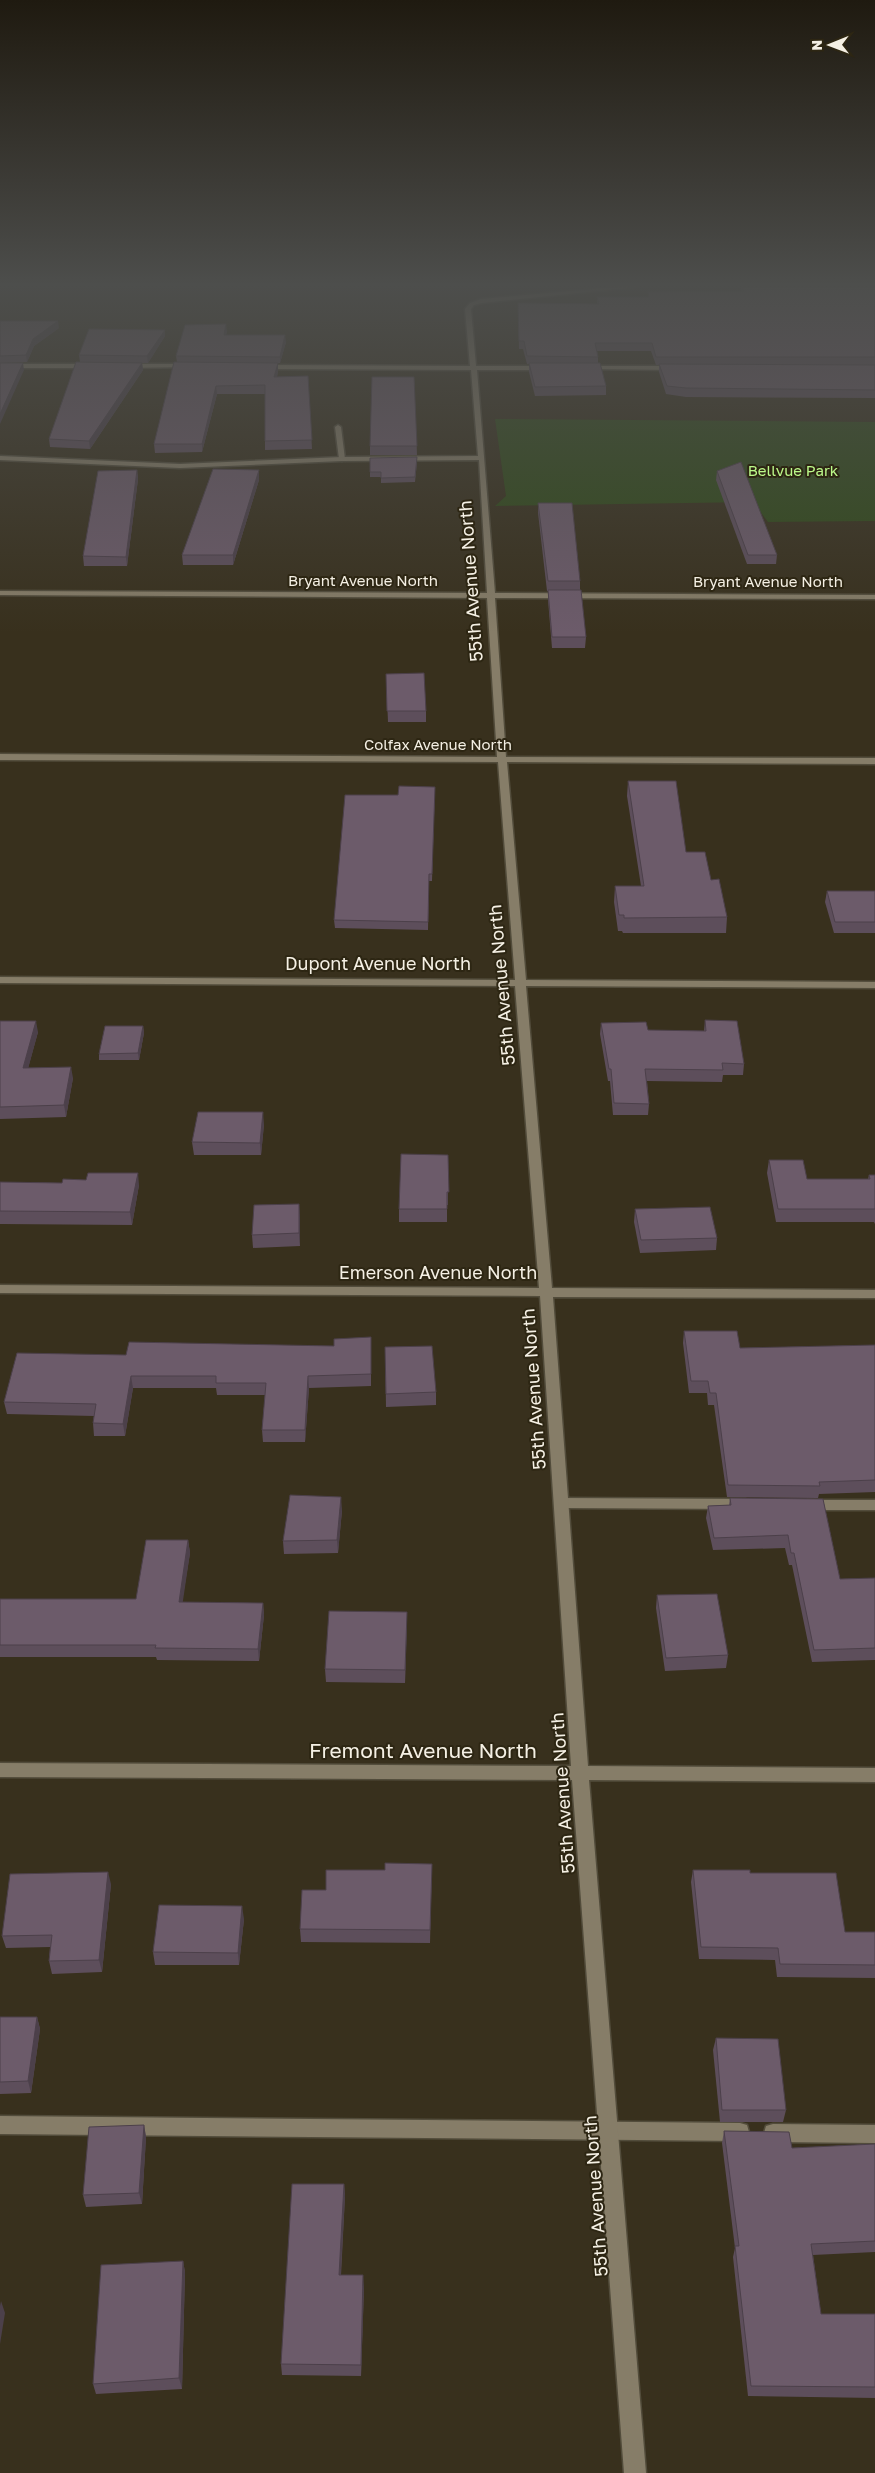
<svg xmlns="http://www.w3.org/2000/svg" width="875" height="2473" viewBox="0 0 875 2473" font-family="'Golos Text',sans-serif">
<style>
.green{fill:#314a1a}
.lines{fill:none;stroke-linecap:round;stroke-linejoin:round}
.service-casing{stroke:#524c3b;stroke-width:3}
.minor-casing{stroke:#524c3b;stroke-width:3}
.service{fill:#867d68;fill-rule:evenodd}
.minor{fill:#867d68;fill-rule:evenodd}
.wall{fill:#5d4e5b}
.shaded-wall{fill:#4c404a}
.building{fill:#6c5b6a;stroke:#4c404a}
.labels{text-anchor:middle;stroke-width:4;stroke-linejoin:round;paint-order:stroke}
.far-park-label{font-size:15px;fill:#bcf98a;stroke:#2d2613}
.far-street-label{font-size:15px;fill:#f5f0e4;stroke:#2d2613}
.street-label{font-size:18px;fill:#f5f0e4;stroke:#2d2613}
.near-street-label{font-size:21px;fill:#f5f0e4;stroke:#2d2613}
</style>
<rect width="100%" height="100%" fill="#38301d"/>
<!-- green -->
<polygon class="green" points="495,419 875,422 875,521 768,522 753,502 495,506 506,496"/>
<g class="lines">
<!-- service casing -->
<g class="service-casing">
<g id="service">
<polygon points="338,425 341,427 345,459 342,461 339,459 335,427"/>
<polygon points="562,1498 745,1499 750,1500 752,1504 750,1508 745,1509 562,1508 557,1507 555,1503 557,1499"/>
<polygon points="808,1500 875,1500 875,1510 808,1510 803,1509 801,1505 803,1501"/>
<polygon points="0,2116 740,2123 747,2125 749,2132 747,2139 740,2141 0,2134"/>
<polygon points="773,2124 875,2125 875,2143 773,2142 766,2140 764,2133 766,2126"/>
</g>
</g>
<!-- minor casing -->
<g class="minor-casing">
<g id="minor">
<polygon points="616,287 636,287 482,303 474,305 471,309 476,366 545,366 548,368 545,370 477,370 495,593 875,595 875,599 495,598 506,757 875,758 875,764 507,762 526,980 875,982 875,988 526,986 552,1288 875,1290 875,1298 553,1297 588,1766 875,1768 875,1782 589,1780 646,2473 624,2473 572,1780 0,1777 0,1763 571,1766 540,1296 0,1293 0,1285 539,1288 515,986 0,983 0,977 515,980 498,762 0,760 0,754 497,757 487,598 0,595 0,591 487,593 479,460 342,461 180,468 0,460 0,456 180,464 342,457 478,456 471,370 263,369 260,367 263,365 470,366 465,309 470,303 481,299"/>
<polygon points="0,364 93,364 96,366 93,368 0,368"/>
<polygon points="190,364 192,367 125,368 122,366 125,364"/>
<polygon points="585,366 675,366 678,368 675,370 583,369"/>
</g>
</g>
<!-- service -->
<use href="#service" class="service"/>
<!-- minor -->
<use href="#minor" class="minor"/>
</g>
<!-- wall -->
<g class="wall">
<polygon points="741,287 875,287 875,398 686,397 666,394 659,372 659,365 656,365 651,351 597,351 598,357 598,363 606,386 606,395 535,396 529,372 529,364 527,364 523,349 519,349 518,303 597,304 597,297 648,297 648,292 741,291"/>
<polygon points="0,321 59,328 34,346 27,362 0,363"/>
<polygon points="165,330 165,336 148,363 80,362 79,355"/>
<polygon points="227,331 226,335 286,342 280,363 278,363 278,371 277,377 308,376 312,449 265,450 265,394 217,394 202,452 155,453 154,444 177,362 176,356"/>
<polygon points="142,363 143,370 90,449 50,447 49,439"/>
<polygon points="414,377 417,455 370,455 370,446"/>
<polygon points="370,458 417,462 415,482 381,483 381,477 370,477"/>
<polygon points="137,470 138,479 127,566 84,566 83,556"/>
<polygon points="259,470 259,480 233,565 183,565 182,555"/>
<polygon points="717,471 777,555 776,564 747,564 716,480"/>
<polygon points="538,503 580,581 580,590 586,637 585,648 552,648 548,600 548,591 547,591 538,513"/>
<polygon points="386,674 426,711 426,722 388,722"/>
<polygon points="628,781 686,852 711,880 727,917 726,933 623,933 622,931 618,931 614,902 615,886 641,886 627,796"/>
<polygon points="435,787 432,881 429,881 428,930 335,928 334,920 398,795"/>
<polygon points="827,891 875,891 875,933 834,933 825,902"/>
<polygon points="705,1020 744,1064 743,1075 723,1075 722,1082 647,1081 649,1104 648,1115 613,1115 610,1081 608,1081 600,1034 601,1023 648,1030 704,1031"/>
<polygon points="0,1021 38,1032 28,1068 73,1078 66,1117 0,1119"/>
<polygon points="143,1026 144,1033 139,1060 99,1060 99,1054"/>
<polygon points="264,1124 261,1155 194,1155 192,1142"/>
<polygon points="448,1155 448,1205 447,1205 447,1222 399,1222 399,1209"/>
<polygon points="769,1160 807,1179 868,1179 869,1175 875,1175 875,1224 874,1222 776,1222 767,1173"/>
<polygon points="86,1180 139,1185 132,1225 0,1224 0,1182 62,1183"/>
<polygon points="299,1204 300,1246 253,1248 252,1235"/>
<polygon points="635,1209 717,1238 716,1250 640,1253 634,1222"/>
<polygon points="684,1331 740,1348 875,1345 875,1492 819,1494 818,1498 727,1497 714,1405 708,1405 707,1393 689,1393 683,1343"/>
<polygon points="371,1337 371,1386 309,1388 305,1442 263,1442 262,1430 265,1395 217,1395 216,1388 133,1388 125,1436 94,1436 93,1423 94,1416 7,1414 4,1402 126,1355 334,1346"/>
<polygon points="385,1347 436,1392 436,1405 386,1407"/>
<polygon points="730,1498 823,1499 840,1579 875,1578 875,1660 812,1662 792,1565 789,1565 785,1548 713,1550 706,1518 708,1506 729,1505"/>
<polygon points="342,1510 338,1553 284,1554 283,1541"/>
<polygon points="188,1540 190,1553 182,1602 263,1603 264,1615 259,1661 157,1660 156,1657 0,1657 0,1599 136,1599"/>
<polygon points="657,1595 728,1655 726,1668 665,1671 656,1608"/>
<polygon points="407,1612 405,1683 326,1682 325,1669"/>
<polygon points="432,1864 430,1943 301,1942 300,1929 326,1890 385,1870"/>
<polygon points="693,1870 750,1873 845,1932 875,1932 875,1978 777,1977 775,1960 699,1959 691,1882"/>
<polygon points="111,1884 102,1972 52,1974 49,1961 50,1947 6,1948 2,1936"/>
<polygon points="244,1919 239,1965 155,1965 153,1952"/>
<polygon points="0,2017 37,2017 40,2029 31,2093 0,2094"/>
<polygon points="716,2038 786,2110 783,2122 720,2122 713,2050"/>
<polygon points="144,2125 146,2137 142,2204 86,2207 83,2195"/>
<polygon points="724,2131 792,2148 875,2144 875,2252 813,2255 821,2314 875,2314 875,2398 748,2396 733,2257 735,2248 722,2143"/>
<polygon points="344,2184 345,2196 341,2275 364,2287 361,2376 282,2375 281,2364"/>
<polygon points="183,2261 185,2272 182,2389 96,2394 93,2384"/>
</g>
<!-- shaded-wall -->
<g class="shaded-wall">
<polygon points="58,321 59,328 34,346 27,362 26,355 33,339"/>
<polygon points="226,324 227,331 224,342 224,335"/>
<polygon points="165,330 165,336 148,363 147,356"/>
<polygon points="285,335 286,342 280,363 280,357"/>
<polygon points="23,363 24,370 0,424 0,414"/>
<polygon points="142,363 143,370 90,449 89,441"/>
<polygon points="278,363 278,371 275,385 274,377"/>
<polygon points="216,386 217,394 202,452 202,444"/>
<polygon points="137,470 138,479 127,566 126,557"/>
<polygon points="259,470 259,480 233,565 233,555"/>
<polygon points="36,1021 38,1032 25,1080 23,1068"/>
<polygon points="143,1026 144,1033 139,1060 138,1053"/>
<polygon points="71,1067 73,1078 66,1117 64,1105"/>
<polygon points="263,1112 264,1124 261,1155 260,1143"/>
<polygon points="138,1173 139,1185 132,1225 130,1212"/>
<polygon points="299,1204 300,1217 300,1246 299,1233"/>
<polygon points="131,1376 133,1388 125,1436 123,1424"/>
<polygon points="308,1376 309,1388 305,1442 305,1430"/>
<polygon points="341,1497 342,1510 338,1553 337,1540"/>
<polygon points="188,1540 190,1553 181,1614 179,1602"/>
<polygon points="263,1603 264,1615 259,1661 258,1649"/>
<polygon points="407,1612 407,1625 405,1683 405,1670"/>
<polygon points="108,1872 111,1884 102,1972 99,1960"/>
<polygon points="242,1906 244,1919 239,1965 238,1953"/>
<polygon points="37,2017 40,2029 31,2093 28,2081"/>
<polygon points="144,2125 146,2137 142,2204 139,2193"/>
<polygon points="344,2184 345,2196 340,2286 339,2275"/>
<polygon points="183,2261 185,2272 182,2389 179,2378"/>
<polygon points="363,2275 364,2287 361,2376 361,2365"/>
<polygon points="1,2301 5,2313 0,2344 0,2306"/>
</g>
<!-- building -->
<g class="building">
<polygon points="742,287 875,287 875,357 656,357 652,343 595,343 598,357 527,356 524,341 519,341 518,303 599,304 597,297 649,297 648,292 744,291"/>
<polygon points="0,321 58,321 33,339 26,355 0,356"/>
<polygon points="226,324 224,335 285,335 280,357 176,356 185,325"/>
<polygon points="89,329 165,330 147,356 79,355"/>
<polygon points="76,362 142,363 89,441 49,439"/>
<polygon points="174,362 278,363 274,377 308,376 312,440 265,441 265,385 216,386 202,444 154,444"/>
<polygon points="0,363 23,363 0,414"/>
<polygon points="529,363 600,363 606,386 535,387"/>
<polygon points="659,364 875,365 875,390 686,388 667,386"/>
<polygon points="372,377 414,377 417,446 370,446"/>
<polygon points="417,457 415,477 381,478 381,472 370,472 370,458"/>
<polygon points="741,462 777,555 748,555 717,471"/>
<polygon points="213,469 259,470 233,555 182,555"/>
<polygon points="137,470 126,557 83,556 98,471"/>
<polygon points="538,503 572,503 580,581 548,581"/>
<polygon points="548,590 581,590 586,637 552,637"/>
<polygon points="424,673 426,711 387,711 386,674"/>
<polygon points="628,781 676,781 686,852 705,852 711,880 719,879 727,917 624,918 624,915 619,915 615,886 644,886"/>
<polygon points="399,786 435,787 432,874 429,874 428,922 334,920 345,795 398,795"/>
<polygon points="827,891 875,891 875,922 835,922"/>
<polygon points="705,1020 737,1021 744,1064 722,1063 723,1070 645,1069 649,1104 614,1103 611,1069 609,1069 601,1023 646,1022 648,1030 706,1031"/>
<polygon points="0,1021 36,1021 23,1068 71,1067 64,1105 0,1107"/>
<polygon points="105,1026 143,1026 138,1053 99,1054"/>
<polygon points="198,1112 263,1112 260,1143 192,1142"/>
<polygon points="401,1154 448,1155 449,1192 447,1192 447,1209 399,1209"/>
<polygon points="769,1160 803,1160 807,1179 870,1179 869,1175 875,1175 875,1209 778,1209"/>
<polygon points="88,1173 138,1173 130,1212 0,1211 0,1182 62,1183 63,1179 86,1180"/>
<polygon points="299,1204 299,1233 252,1235 254,1205"/>
<polygon points="710,1207 717,1238 641,1240 635,1209"/>
<polygon points="684,1331 737,1331 740,1348 875,1345 875,1480 819,1482 820,1486 728,1485 716,1393 710,1393 708,1381 691,1381"/>
<polygon points="371,1337 371,1374 308,1376 305,1430 262,1430 266,1383 216,1383 216,1376 131,1376 123,1424 93,1423 96,1404 4,1402 17,1353 126,1355 129,1342 334,1346 334,1339"/>
<polygon points="432,1346 436,1392 386,1394 385,1347"/>
<polygon points="290,1495 341,1497 337,1540 283,1541"/>
<polygon points="730,1498 823,1499 840,1579 875,1578 875,1648 814,1650 794,1553 791,1553 788,1535 714,1538 708,1506 731,1505"/>
<polygon points="146,1540 188,1540 179,1602 263,1603 258,1649 155,1648 156,1645 0,1645 0,1599 136,1599"/>
<polygon points="717,1594 728,1655 666,1658 657,1595"/>
<polygon points="329,1611 407,1612 405,1670 325,1669"/>
<polygon points="385,1863 432,1864 430,1930 300,1929 302,1890 326,1890 326,1870 385,1870"/>
<polygon points="693,1870 750,1870 750,1873 836,1873 845,1932 875,1932 875,1965 780,1964 778,1948 701,1947"/>
<polygon points="108,1872 99,1960 49,1961 52,1935 2,1936 10,1874"/>
<polygon points="159,1905 242,1906 238,1953 153,1952"/>
<polygon points="0,2017 37,2017 28,2081 0,2082"/>
<polygon points="716,2038 778,2039 786,2110 722,2110"/>
<polygon points="144,2125 139,2193 83,2195 89,2127"/>
<polygon points="724,2131 789,2132 792,2148 875,2144 875,2241 811,2244 821,2314 875,2314 875,2387 751,2386 735,2246 739,2246"/>
<polygon points="292,2184 344,2184 339,2275 363,2275 361,2365 281,2364"/>
<polygon points="183,2261 179,2378 93,2384 101,2265"/>
</g>
<!-- sky -->
<linearGradient id="sky" x2="0" y2="1"><stop stop-color="#1f1a10"/><stop offset="0.45" stop-color="#4d4e4c"/><stop offset="1" stop-color="#4d4e4c" stop-opacity="0"/></linearGradient>
<rect width="875" height="633" fill="url(#sky)"/>
<g class="labels">
<!-- far-park labels -->
<g class="far-park-label">
<text x="793" y="476">Bellvue Park</text>
</g>
<!-- far-street labels -->
<g class="far-street-label">
<text x="363" y="586">Bryant Avenue North</text>
<text x="768" y="587">Bryant Avenue North</text>
<text x="438" y="750">Colfax Avenue North</text>
</g>
<!-- street labels -->
<g class="street-label">
<text transform="translate(471 581) rotate(-94)" y="6">55th Avenue North</text>
<text x="378" y="970">Dupont Avenue North</text>
<text transform="translate(502 985) rotate(-95)" y="6">55th Avenue North</text>
<text x="438" y="1279">Emerson Avenue North</text>
<text transform="translate(534 1389) rotate(-94)" y="6">55th Avenue North</text>
<text transform="translate(563 1793) rotate(-94)" y="6">55th Avenue North</text>
<text transform="translate(596 2196) rotate(-94)" y="6">55th Avenue North</text>
</g>
<!-- near-street labels -->
<g class="near-street-label">
<text x="423" y="1758">Fremont Avenue North</text>
</g>
</g>
<!-- north arrow -->
<g transform="translate(830 45) rotate(269)" stroke="#2d2613" stroke-width="4" paint-order="stroke">
<path d="M0-4L9 19L0 12L-9 19Z" fill="#f5f0e4"/>
<text y="-8" font-size="14" font-weight="bold" text-anchor="middle" fill="#f5f0e4">N</text>
</g>
</svg>
